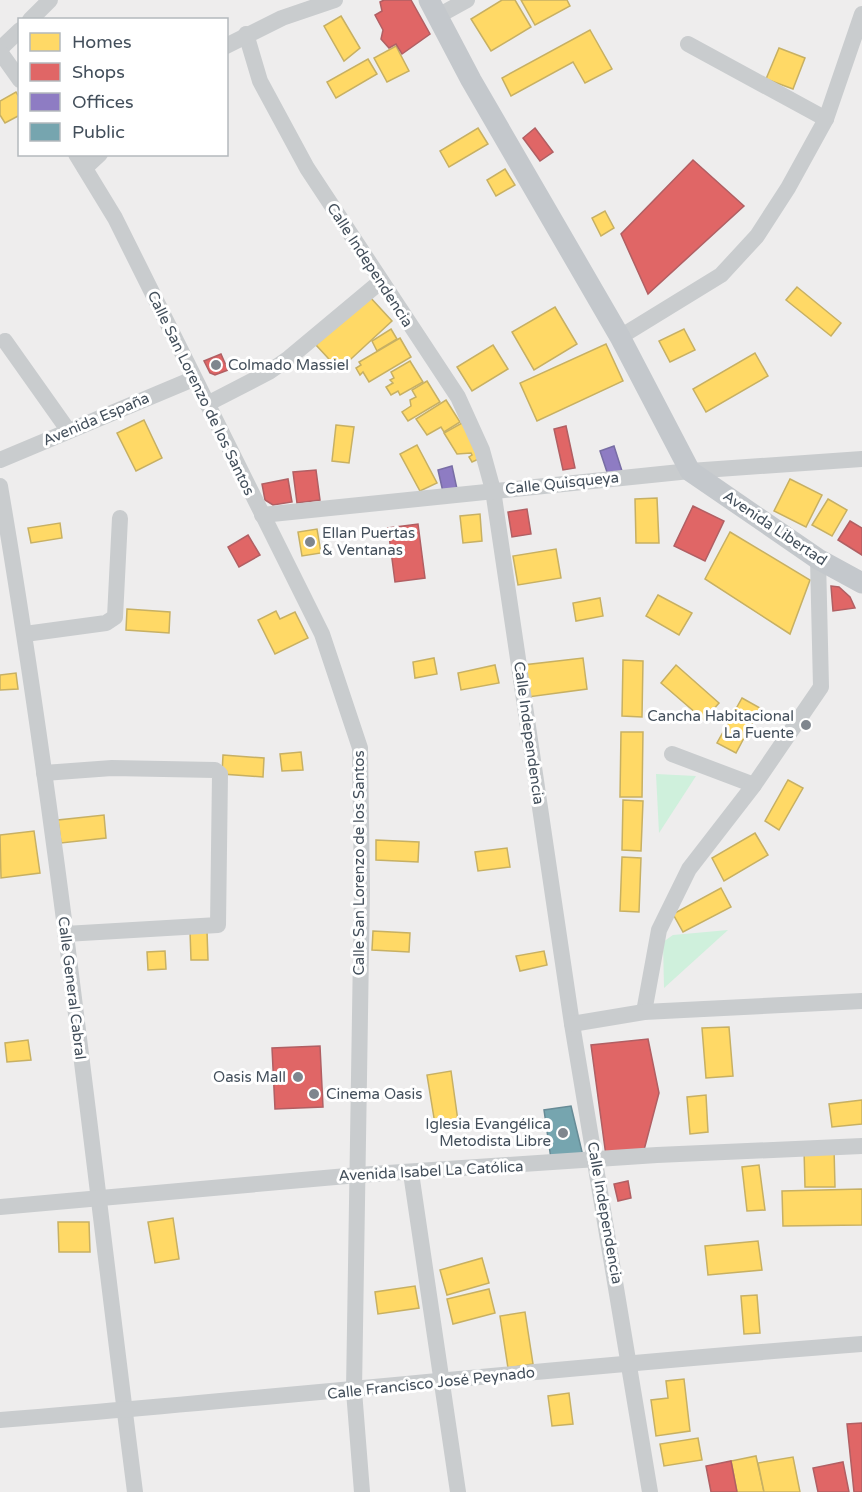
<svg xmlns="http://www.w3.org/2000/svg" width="862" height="1492" viewBox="0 0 862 1492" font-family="'Varela Round',sans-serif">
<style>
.green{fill:#cff0dc}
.homes{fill:#ffd966;stroke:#c7b063;stroke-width:1.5}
.shops{fill:#e06666;stroke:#b15f63;stroke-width:1.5}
.offices{fill:#8e7cc3;stroke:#786ea4;stroke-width:1.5}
.public{fill:#76a5af;stroke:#678b96;stroke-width:1.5}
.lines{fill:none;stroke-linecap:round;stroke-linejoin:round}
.minor{stroke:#c9ccce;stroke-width:16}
.major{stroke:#c4c8cc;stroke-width:21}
.poi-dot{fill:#7f868e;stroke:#fff;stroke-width:2}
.labels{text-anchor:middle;stroke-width:6;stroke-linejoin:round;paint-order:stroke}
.street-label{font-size:15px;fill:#434f5b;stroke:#fff}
.poi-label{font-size:15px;fill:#434f5b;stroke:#fff;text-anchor:start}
</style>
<rect width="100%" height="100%" fill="#eeeded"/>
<!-- green -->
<g class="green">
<polygon points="656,774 696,776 659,833"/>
<polygon points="728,930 664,988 663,942 673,935"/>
</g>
<!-- homes -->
<g class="homes">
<polygon points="502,0 515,0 531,27 491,51 471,19"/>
<polygon points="521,0 567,0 570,6 535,25"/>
<polygon points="341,16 360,48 344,61 324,26"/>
<polygon points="590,30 612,69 585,83 573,62 511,96 502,78"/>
<polygon points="396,46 409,71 387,82 374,58"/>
<polygon points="779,48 805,58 793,89 766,79"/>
<polygon points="368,59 377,74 336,98 327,82"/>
<polygon points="16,92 20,99 20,115 5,123 0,115 0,101"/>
<polygon points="478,128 488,144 449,167 440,151"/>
<polygon points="505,169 515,185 496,196 487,180"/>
<polygon points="605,211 614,228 601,236 592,218"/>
<polygon points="797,287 841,323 831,336 786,300"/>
<polygon points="369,296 392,321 339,370 316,345"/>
<polygon points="555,307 577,344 534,370 512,332"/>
<polygon points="391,329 397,339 377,351 372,341"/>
<polygon points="684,329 695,350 670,362 659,341"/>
<polygon points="400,338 411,357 369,382 363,372 360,375 356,368 361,365 359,362"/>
<polygon points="606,344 623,381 537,421 520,383"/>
<polygon points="493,345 508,369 472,391 457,367"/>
<polygon points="755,353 768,376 706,412 693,389"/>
<polygon points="410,361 423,382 400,395 398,391 391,395 386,387 393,383 390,380 394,378 391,372"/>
<polygon points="427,381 440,402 408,421 402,412 411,406 410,400 416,397 412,390"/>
<polygon points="446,400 460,422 444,432 441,427 427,435 416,419"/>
<polygon points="144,420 162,458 136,471 117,433"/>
<polygon points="462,423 481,458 472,462 469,457 472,455 471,453 457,454 444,433"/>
<polygon points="336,425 354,427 349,463 332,461"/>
<polygon points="417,445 437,483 420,491 400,454"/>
<polygon points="790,479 822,495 806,527 774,511"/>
<polygon points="657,498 659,543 636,543 635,499"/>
<polygon points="828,499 847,510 832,536 812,525"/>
<polygon points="480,514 482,541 463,543 460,516"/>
<polygon points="60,523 62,538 31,543 28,528"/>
<polygon points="317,529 321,553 302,556 298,532"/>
<polygon points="730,532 810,580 790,634 705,579"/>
<polygon points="556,549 561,578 518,585 513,556"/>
<polygon points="658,595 692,613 679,635 646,616"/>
<polygon points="600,598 603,616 576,621 573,603"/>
<polygon points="127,609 170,612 169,633 126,630"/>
<polygon points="276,611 280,619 295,612 308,638 275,654 258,620"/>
<polygon points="434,658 437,674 415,678 413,662"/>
<polygon points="583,658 587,689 528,697 523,665"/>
<polygon points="623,660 643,661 642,717 622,716"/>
<polygon points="495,665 499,683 461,690 458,673"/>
<polygon points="676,665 719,703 704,720 661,683"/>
<polygon points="16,673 18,689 0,690 0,675"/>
<polygon points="742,698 760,708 736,753 717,743"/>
<polygon points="621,732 643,732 642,797 620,797"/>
<polygon points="301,752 303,770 282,771 280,754"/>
<polygon points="223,755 264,758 263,777 222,774"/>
<polygon points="788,780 803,788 779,830 765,821"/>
<polygon points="623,800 643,801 641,851 622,850"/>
<polygon points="104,815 106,838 61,843 58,820"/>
<polygon points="34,831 40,873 1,878 0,835"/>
<polygon points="755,833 768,855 724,881 712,858"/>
<polygon points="376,840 419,842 418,862 376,860"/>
<polygon points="507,848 510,867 478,871 475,852"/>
<polygon points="622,857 641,858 639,912 620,911"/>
<polygon points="721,888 731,907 683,932 673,914"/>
<polygon points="190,931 207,931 208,960 191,960"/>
<polygon points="373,931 410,933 409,952 372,950"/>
<polygon points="165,951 166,969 148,970 147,952"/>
<polygon points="544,951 547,965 520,971 516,956"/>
<polygon points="729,1027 733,1076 706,1078 702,1028"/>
<polygon points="28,1040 31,1060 7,1062 5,1043"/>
<polygon points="451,1071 458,1121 435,1124 427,1075"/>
<polygon points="706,1095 708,1132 690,1134 687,1097"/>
<polygon points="862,1100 862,1124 832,1127 829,1104"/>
<polygon points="834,1148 835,1187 805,1187 804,1149"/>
<polygon points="759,1165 765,1210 747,1211 742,1167"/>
<polygon points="862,1189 862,1225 783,1226 782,1191"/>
<polygon points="173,1218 179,1259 155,1263 148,1222"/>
<polygon points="58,1222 89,1222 90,1252 59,1252"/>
<polygon points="758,1241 762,1270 708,1275 705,1246"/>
<polygon points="482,1258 489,1283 447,1295 440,1270"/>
<polygon points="415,1286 419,1308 378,1314 375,1292"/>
<polygon points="489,1289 495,1313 453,1324 447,1299"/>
<polygon points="757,1295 760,1333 744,1334 741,1296"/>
<polygon points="525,1312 533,1364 508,1368 500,1316"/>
<polygon points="684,1379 690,1431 656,1436 651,1400 668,1398 666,1381"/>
<polygon points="569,1393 573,1424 552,1426 548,1396"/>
<polygon points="698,1438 702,1460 664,1466 660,1444"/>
<polygon points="756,1456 764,1492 737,1492 731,1461"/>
<polygon points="793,1457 800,1492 764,1492 758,1463"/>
</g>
<!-- shops -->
<g class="shops">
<polygon points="384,0 411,0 430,34 402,54 396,44 389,48 381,39 383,30 375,15 382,11 380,2"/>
<polygon points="535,128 553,152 540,161 523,138"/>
<polygon points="693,160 744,206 648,294 621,234"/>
<polygon points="221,354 228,370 215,375 210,373 204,361"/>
<polygon points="566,426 575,468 563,470 554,429"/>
<polygon points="316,470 320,500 297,503 293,472"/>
<polygon points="288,479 292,502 273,505 265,500 262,484"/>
<polygon points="693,506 724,521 705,561 674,546"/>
<polygon points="527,509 531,534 512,537 508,512"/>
<polygon points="850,521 862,528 862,555 838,540"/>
<polygon points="418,524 425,578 395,582 388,528"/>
<polygon points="248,535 260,555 239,567 228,547"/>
<polygon points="831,586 839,587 850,597 855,608 833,611"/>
<polygon points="648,1039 659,1093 644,1150 606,1156 591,1045"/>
<polygon points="320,1046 323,1107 275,1109 272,1048"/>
<polygon points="628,1181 631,1198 618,1201 614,1184"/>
<polygon points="862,1423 862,1492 854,1492 847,1424"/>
<polygon points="731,1461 737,1492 711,1492 706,1466"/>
<polygon points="843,1462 849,1492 818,1492 813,1468"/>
</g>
<!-- offices -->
<g class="offices">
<polygon points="614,446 622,471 608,475 600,451"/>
<polygon points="452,466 457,489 443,492 438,470"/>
</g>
<!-- public -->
<polygon class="public" points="571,1106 583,1156 551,1159 544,1110"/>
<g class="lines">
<!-- minor -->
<g class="minor">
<polyline points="438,16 467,0"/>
<polyline points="30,20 50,0"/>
<polyline points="246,34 260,81 307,168 458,397 482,450 493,490 572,1024 650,1492"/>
<polyline points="688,44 826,119"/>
<polyline points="226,46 282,18 335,0"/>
<polyline points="0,49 20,30"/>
<polyline points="0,52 20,80"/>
<polyline points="76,154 115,218 322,634 360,748 362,889 354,1391 362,1492"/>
<polyline points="85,168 100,154"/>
<polyline points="620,337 721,275 757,236 788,188 826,119 862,14"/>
<polyline points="5,341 68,430"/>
<polyline points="207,404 269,372 289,358 380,282"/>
<polyline points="0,460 193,379"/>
<path d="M0,486C57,819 92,1156 135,1492"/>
<polyline points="262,515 690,471 862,459"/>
<polyline points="25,634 106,623 115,617 120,518"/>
<polyline points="672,754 754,785"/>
<polyline points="44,773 112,768 215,770 220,774 218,925 65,934"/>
<polyline points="644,1012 659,930 689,869 754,785 821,687 818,559"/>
<polyline points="572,1024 644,1012 862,1001"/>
<polyline points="411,1173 458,1492"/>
<polyline points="0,1207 358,1175 657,1155 862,1146"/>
<path d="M0,1420C288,1397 574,1366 862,1344"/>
</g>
<!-- major -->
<polyline class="major" points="429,0 471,80 620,337 690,471 818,559 862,583"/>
</g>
<!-- markers -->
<g class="poi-dot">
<circle cx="216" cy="365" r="6"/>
<circle cx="310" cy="542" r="6"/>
<circle cx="806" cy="725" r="6"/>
<circle cx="298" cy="1077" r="6"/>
<circle cx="314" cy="1094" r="6"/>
<circle cx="563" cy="1133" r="6"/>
</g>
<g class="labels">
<!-- street labels -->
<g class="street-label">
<text transform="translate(370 265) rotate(57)" y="5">Calle Independencia</text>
<text transform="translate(201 393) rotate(64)" y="5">Calle San Lorenzo de los Santos</text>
<text transform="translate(96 419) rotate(-23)" y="5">Avenida España</text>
<text transform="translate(562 483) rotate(-6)" y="5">Calle Quisqueya</text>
<text transform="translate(775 528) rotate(34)" y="5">Avenida Libertad</text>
<text transform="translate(529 733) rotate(82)" y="5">Calle Independencia</text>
<text transform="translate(359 863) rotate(-90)" y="5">Calle San Lorenzo de los Santos</text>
<text transform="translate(72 988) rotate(83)" y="5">Calle General Cabral</text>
<text transform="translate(431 1171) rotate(-3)" y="5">Avenida Isabel La Católica</text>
<text transform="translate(605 1213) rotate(80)" y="5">Calle Independencia</text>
<text transform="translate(431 1383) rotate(-6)" y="5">Calle Francisco José Peynado</text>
</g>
<!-- poi labels -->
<g class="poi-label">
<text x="228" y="370">Colmado Massiel</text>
<text x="322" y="538">Ellan Puertas<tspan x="322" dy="17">&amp; Ventanas</tspan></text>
<text x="794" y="721" text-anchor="end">Cancha Habitacional<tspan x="794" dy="17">La Fuente</tspan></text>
<text x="286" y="1082" text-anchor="end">Oasis Mall</text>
<text x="326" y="1099">Cinema Oasis</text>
<text x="551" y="1129" text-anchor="end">Iglesia Evangélica<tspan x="551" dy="17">Metodista Libre</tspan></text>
</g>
</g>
<!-- legend -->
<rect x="18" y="18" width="210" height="138" fill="#ffffff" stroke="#b4b9bd" stroke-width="1.5"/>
<rect x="30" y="33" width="30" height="18" fill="#ffd966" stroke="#b4b9bd" stroke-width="1.5"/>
<text x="72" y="48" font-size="18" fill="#434f5b">Homes</text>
<rect x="30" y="63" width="30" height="18" fill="#e06666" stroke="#b4b9bd" stroke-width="1.5"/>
<text x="72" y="78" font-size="18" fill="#434f5b">Shops</text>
<rect x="30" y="93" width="30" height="18" fill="#8e7cc3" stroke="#b4b9bd" stroke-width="1.5"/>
<text x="72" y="108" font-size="18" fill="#434f5b">Offices</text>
<rect x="30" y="123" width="30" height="18" fill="#76a5af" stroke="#b4b9bd" stroke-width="1.5"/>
<text x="72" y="138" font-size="18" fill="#434f5b">Public</text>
</svg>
